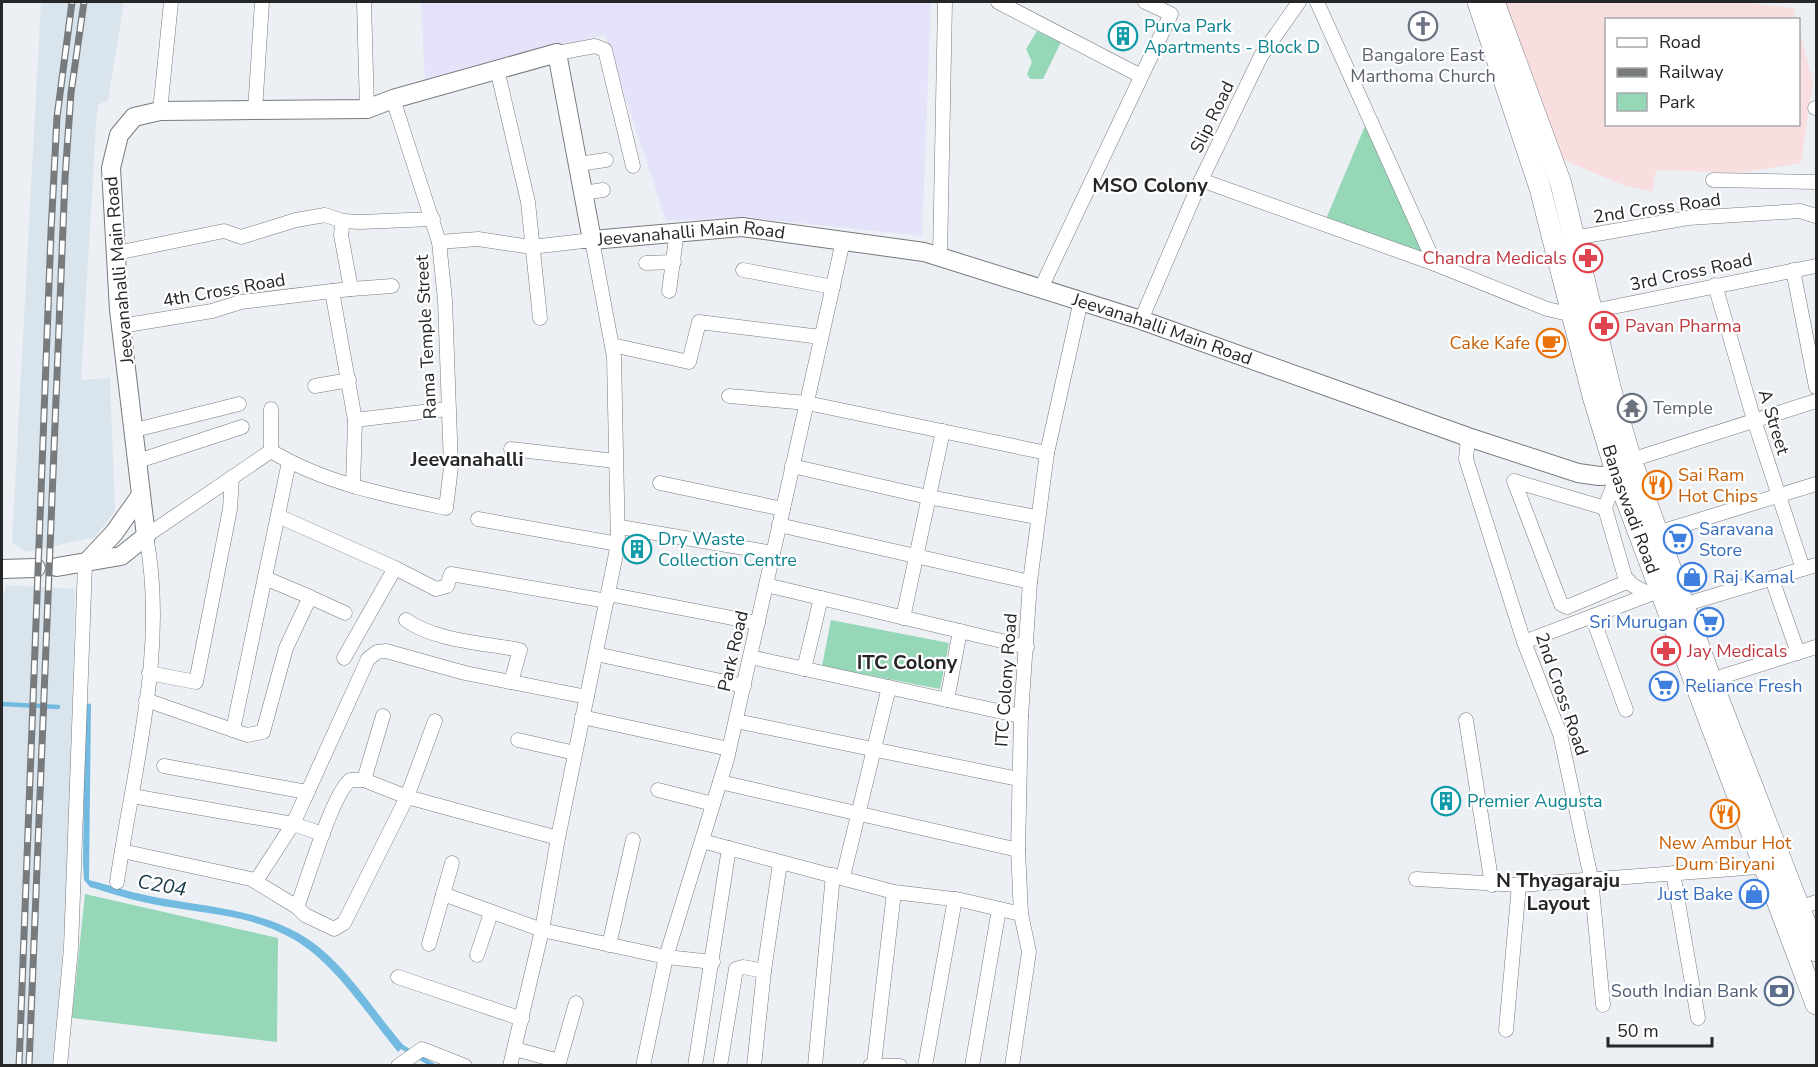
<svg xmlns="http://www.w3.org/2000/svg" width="1818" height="1067" viewBox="0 0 1818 1067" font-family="'Nunito Sans',sans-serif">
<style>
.commercial{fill:#e5e3f9}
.industrial{fill:#f9dee0}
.built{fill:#d9e4ed}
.green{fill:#96d7b8}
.water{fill:#73bae1}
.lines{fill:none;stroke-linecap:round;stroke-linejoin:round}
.stream{stroke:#73bae1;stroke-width:4.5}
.street-casing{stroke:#767a7e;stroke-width:15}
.secondary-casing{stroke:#767a7e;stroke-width:20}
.primary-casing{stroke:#767a7e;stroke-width:22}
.street{stroke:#fff;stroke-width:14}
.secondary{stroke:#fff;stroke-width:18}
.primary{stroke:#fff;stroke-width:21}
.rail-casing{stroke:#787b7d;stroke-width:7}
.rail{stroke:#fff;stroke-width:4.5;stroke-dasharray:14;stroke-linecap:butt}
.labels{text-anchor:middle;stroke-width:4.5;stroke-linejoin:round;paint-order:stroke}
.culture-label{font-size:18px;fill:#0d838f;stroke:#fff;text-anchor:start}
.worship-label{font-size:18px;fill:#5b616d;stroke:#fff}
.street-label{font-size:18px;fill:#242627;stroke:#fff}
.health-label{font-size:18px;fill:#be3a42;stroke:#fff;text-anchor:start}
.food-label{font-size:18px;fill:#c56008;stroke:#fff;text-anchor:end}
.shop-label{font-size:18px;fill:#366cbe;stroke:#fff;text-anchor:start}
.service-label{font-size:18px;fill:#4e5e75;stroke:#fff;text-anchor:end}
.neighbourhood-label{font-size:20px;font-weight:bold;fill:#242627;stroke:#fff}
.water-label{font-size:20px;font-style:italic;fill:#1a3a4b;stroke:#fff}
</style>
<rect width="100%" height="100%" fill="#ecf0f4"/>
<!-- commercial -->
<polygon class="commercial" points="421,2 931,2 922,236 744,217 666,221 605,35 474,67 425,83"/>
<!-- industrial -->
<polygon class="industrial" points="1503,2 1740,2 1793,8 1796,19 1606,20 1606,124 1798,124 1799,29 1813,82 1801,163 1739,173 1656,170 1652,192 1623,185 1554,156"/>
<!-- built -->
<g class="built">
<polygon points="41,2 124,2 108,100 98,105 96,126 81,380 110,378 115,511 95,537 26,552 12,542"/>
<polygon points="7,585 75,589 68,886 53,1065 2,1066 2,597"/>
</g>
<!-- green -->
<g class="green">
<polygon points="1037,31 1061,42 1043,79 1030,79 1027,74 1032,62 1026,49"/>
<polygon points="1365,126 1422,252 1326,219"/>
<polygon points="831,620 949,643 940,689 822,666"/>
<polygon points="85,894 278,938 277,1042 72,1018"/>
</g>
<!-- water -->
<path class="water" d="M85,703L91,704L89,880C112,886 136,894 160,898C215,908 275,911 320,948C350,972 378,1016 404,1046L398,1052C368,1016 334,962 293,939C248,913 201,914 152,904C131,900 110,893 90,887L84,880L83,862Z"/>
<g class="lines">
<!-- stream -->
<g class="stream">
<polyline points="2,704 58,707"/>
<polyline points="397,1044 434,1066"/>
</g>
<!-- street casing -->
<g class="street-casing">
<g id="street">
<polyline points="364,2 367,109"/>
<polyline points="998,2 1141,76"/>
<polyline points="1317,2 1435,264"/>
<polyline points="557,53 595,46 605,50 633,166"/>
<polyline points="497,69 528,202 540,318"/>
<polyline points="1815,108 1816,108"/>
<polyline points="160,111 171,2"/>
<polyline points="255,111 262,2"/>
<polyline points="578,164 606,160"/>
<polyline points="1201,180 1435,264 1547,309 1573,315 1816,266"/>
<polyline points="1713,180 1816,182"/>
<polyline points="583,193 603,190"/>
<polyline points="343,221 341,235 351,289 332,291 355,420 353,486"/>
<polyline points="1568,239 1688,218 1800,211 1816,216"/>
<polyline points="439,242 478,239 531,247 592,240 614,357 618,544 558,838 542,930 510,1066"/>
<polyline points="116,253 224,231 241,237 296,220 325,215 343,221 360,222 433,219"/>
<polyline points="940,257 945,2"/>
<polyline points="646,263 674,262"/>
<polyline points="743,270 833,287"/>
<polyline points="1793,270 1816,387"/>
<polyline points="1715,285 1754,420 1803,569"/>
<polyline points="1041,288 1171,14 1145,2"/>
<polyline points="351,289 392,286"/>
<polyline points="669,291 677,231"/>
<polyline points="1141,320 1201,180 1261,56 1299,2"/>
<polyline points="121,326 212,311 241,302 332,291"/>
<polyline points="612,345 689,362 699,322 821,337"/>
<polyline points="315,386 349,380"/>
<polyline points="729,396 807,403 1047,453"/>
<polyline points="355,420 447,409"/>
<polyline points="135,430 239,404"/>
<polyline points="1468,437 1466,459 1524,642 1560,734 1591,878 1603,1005"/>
<polyline points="511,449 615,461"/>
<polyline points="271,451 271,409"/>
<polyline points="1631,460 1816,401"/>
<polyline points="138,461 242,427"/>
<polyline points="792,466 928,497 1037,517"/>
<polyline points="1617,475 1605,508 1625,577 1632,585 1649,594"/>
<polyline points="660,483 783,509"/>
<polyline points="1605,508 1514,481 1561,604 1567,607 1629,581"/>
<polyline points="278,516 395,568 436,589 447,586 451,574 607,601"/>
<polyline points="478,519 618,544"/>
<polyline points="779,525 1030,582"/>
<polyline points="620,527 773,553"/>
<polyline points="1657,533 1816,484"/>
<polyline points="1772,579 1798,653"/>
<polyline points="766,585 1027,647"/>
<polyline points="608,594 758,623"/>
<polyline points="310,597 345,613"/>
<polyline points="1683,605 1816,565"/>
<polyline points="1592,616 1626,710"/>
<polyline points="903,618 943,431"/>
<path d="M406,620C435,641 485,643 520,650L511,682"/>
<polyline points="1524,642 1659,591"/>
<polyline points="596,654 744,686"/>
<polyline points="750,657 1021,716"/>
<polyline points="344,658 395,568"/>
<polyline points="804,669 821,598"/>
<polyline points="149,673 196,682 230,509 232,477"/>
<polyline points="1711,680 1816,647"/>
<polyline points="146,700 247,735 263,732 286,648 310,597 265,578"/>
<polyline points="947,700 960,631"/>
<polyline points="582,717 729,749"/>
<polyline points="1466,720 1492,885"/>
<path d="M435,721L407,797L344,923L334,929L305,915L297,907C308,879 331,797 350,780H364L407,797L558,838"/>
<polyline points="736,721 1018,779"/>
<polyline points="233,730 289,462"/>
<polyline points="518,740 575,753"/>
<polyline points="164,766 307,792"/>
<polyline points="364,780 383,716"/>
<polyline points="720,782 1018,850"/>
<polyline points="658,790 713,804"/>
<polyline points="132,796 293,824 323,834"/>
<polyline points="702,841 894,892 961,900 1021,914"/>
<polyline points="122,851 251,879 297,907"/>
<polyline points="1673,873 1698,1018"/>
<polyline points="843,877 889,687"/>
<polyline points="1416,879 1519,885 1772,866"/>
<polyline points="256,881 293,824 368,659 377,652 386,651 465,673 587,697"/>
<path d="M117,882C133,770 168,650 146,536L271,451C324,483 385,495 446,508L451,467L445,300L439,242L393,99"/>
<polyline points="443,894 542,930 666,957 713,962"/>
<polyline points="1800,908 1816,902"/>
<polyline points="429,944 452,863"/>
<polyline points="609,945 633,840"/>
<polyline points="477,955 491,913"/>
<polyline points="398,977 522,1019"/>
<polyline points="1506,1030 1519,885"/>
<polyline points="515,1049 559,1061"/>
<polyline points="874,1064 894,892"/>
<polyline points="60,1066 71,948 85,564"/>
<polyline points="398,1066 422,1049 465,1066"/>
<polyline points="558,1066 576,1003"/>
<polyline points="643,1066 666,957 727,759 843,241"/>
<polyline points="695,1066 729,848"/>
<polyline points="720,1066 736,969 743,967 764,971"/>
<polyline points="754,1066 764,971 780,863"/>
<polyline points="815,1066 833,875"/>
<polyline points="870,1066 900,1066"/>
<polyline points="925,1066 955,899"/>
<polyline points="972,1066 999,909"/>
<polyline points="1012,1066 1029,952 1021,914 1018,850 1021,716 1030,582 1047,453 1081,300"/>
</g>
</g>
<!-- secondary casing -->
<g class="secondary-casing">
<g id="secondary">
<polyline points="85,564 114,533 141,495"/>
<path id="s1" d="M57,567L121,556L146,536L119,310L111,168L119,135L134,117L160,111L367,109L393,99L557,53L592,240L742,227L924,252L1141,320L1468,437L1578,473L1599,476L1617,475"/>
<polyline points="2,569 36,568"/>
</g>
</g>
<!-- primary casing -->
<g class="primary-casing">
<g id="primary">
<path id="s2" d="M1478,2L1540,188L1593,396L1617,475L1816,1004"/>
<polyline points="1494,2 1561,184 1611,391 1631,460 1711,680 1816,951"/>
</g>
</g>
<!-- street -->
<use href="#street" class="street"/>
<!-- secondary -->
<use href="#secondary" class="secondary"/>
<!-- primary -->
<use href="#primary" class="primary"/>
<!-- rail casing -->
<g class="rail-casing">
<g id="rail">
<polyline points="19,1066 51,232 57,117 72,2"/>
<polyline points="29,1066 65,178 71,93 84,2"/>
</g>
</g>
<!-- rail -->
<use href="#rail" class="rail"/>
</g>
<!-- icons -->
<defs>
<g id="church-ring" transform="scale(1.5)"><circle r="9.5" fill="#fff" stroke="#6b7280" stroke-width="1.5"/><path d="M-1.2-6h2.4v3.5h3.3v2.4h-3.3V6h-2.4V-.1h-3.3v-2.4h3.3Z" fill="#6b7280"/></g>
<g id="building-ring" transform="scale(1.5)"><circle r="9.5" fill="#fff" stroke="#0f9aa8" stroke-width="1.5"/><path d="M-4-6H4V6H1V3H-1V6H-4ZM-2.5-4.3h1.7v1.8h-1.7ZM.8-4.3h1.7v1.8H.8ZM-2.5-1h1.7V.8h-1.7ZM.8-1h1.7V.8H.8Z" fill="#0f9aa8"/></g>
<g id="pharmacy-ring" transform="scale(1.5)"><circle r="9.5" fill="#fff" stroke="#e0444e" stroke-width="1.5"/><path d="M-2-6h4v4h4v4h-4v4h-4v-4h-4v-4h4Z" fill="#e0444e"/></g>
<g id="cafe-ring" transform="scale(1.5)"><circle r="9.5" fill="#fff" stroke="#e8710a" stroke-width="1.5"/><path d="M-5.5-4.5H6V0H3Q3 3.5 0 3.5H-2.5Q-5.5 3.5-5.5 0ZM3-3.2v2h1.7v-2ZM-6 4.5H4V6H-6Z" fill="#e8710a"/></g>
<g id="temple-ring" transform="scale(1.5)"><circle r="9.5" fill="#fff" stroke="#6b7280" stroke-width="1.5"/><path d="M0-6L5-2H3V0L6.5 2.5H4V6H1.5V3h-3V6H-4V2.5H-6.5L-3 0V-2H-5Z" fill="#6b7280"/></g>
<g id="restaurant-ring" transform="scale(1.5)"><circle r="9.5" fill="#fff" stroke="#e8710a" stroke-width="1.5"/><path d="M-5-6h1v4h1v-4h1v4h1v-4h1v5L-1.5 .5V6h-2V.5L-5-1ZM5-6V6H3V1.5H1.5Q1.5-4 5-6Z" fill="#e8710a"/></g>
<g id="supermarket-ring" transform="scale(1.5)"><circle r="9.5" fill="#fff" stroke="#3f7fe0" stroke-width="1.5"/><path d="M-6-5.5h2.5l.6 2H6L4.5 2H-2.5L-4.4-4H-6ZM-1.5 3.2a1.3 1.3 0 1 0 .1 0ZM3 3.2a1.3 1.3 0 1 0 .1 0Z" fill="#3f7fe0"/></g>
<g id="shop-ring" transform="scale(1.5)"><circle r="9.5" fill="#fff" stroke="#3f7fe0" stroke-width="1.5"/><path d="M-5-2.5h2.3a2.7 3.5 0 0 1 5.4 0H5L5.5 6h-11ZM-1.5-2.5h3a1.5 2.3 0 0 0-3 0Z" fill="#3f7fe0"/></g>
<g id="bank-ring" transform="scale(1.5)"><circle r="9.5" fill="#fff" stroke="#5c6f8a" stroke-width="1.5"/><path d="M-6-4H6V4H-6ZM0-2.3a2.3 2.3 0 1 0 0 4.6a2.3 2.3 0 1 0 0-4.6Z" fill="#5c6f8a"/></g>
</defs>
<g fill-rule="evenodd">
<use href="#church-ring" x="1423" y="26"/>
<use href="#building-ring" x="1123" y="36"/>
<use href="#pharmacy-ring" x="1588" y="258"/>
<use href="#pharmacy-ring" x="1604" y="326"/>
<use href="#cafe-ring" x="1551" y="343"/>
<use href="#temple-ring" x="1632" y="408"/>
<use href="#restaurant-ring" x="1657" y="485"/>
<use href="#supermarket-ring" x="1678" y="539"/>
<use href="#building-ring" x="637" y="549"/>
<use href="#shop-ring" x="1692" y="577"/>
<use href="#supermarket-ring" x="1709" y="622"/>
<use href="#pharmacy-ring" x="1666" y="651"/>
<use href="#supermarket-ring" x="1664" y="686"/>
<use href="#building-ring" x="1446" y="801"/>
<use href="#restaurant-ring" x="1725" y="814"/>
<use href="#shop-ring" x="1754" y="894"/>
<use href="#bank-ring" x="1779" y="991"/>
</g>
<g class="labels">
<!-- culture labels -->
<g class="culture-label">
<text x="1144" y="32">Purva Park<tspan x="1144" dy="21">Apartments - Block D</tspan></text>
<text x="658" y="545">Dry Waste<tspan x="658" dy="21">Collection Centre</tspan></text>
<text x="1467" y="807">Premier Augusta</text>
</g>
<!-- worship labels -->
<g class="worship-label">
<text x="1423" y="61">Bangalore East<tspan x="1423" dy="21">Marthoma Church</tspan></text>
<text x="1653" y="414" text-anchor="start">Temple</text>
</g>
<!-- street labels -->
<g class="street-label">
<text transform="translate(1212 117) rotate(-64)" y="6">Slip Road</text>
<text transform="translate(1657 208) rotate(-8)" y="6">2nd Cross Road</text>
<text dy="6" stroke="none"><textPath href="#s1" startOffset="1246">Jeevanahalli Main Road</textPath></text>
<text transform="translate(119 270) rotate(-95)" y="6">Jeevanahalli Main Road</text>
<text transform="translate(1691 272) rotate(-12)" y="6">3rd Cross Road</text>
<text transform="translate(224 290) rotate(-10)" y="6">4th Cross Road</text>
<text dy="6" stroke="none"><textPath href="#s1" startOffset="1731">Jeevanahalli Main Road</textPath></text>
<text transform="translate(426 337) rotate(-93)" y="6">Rama Temple Street</text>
<text transform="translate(1774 422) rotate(73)" y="6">A Street</text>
<text dy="6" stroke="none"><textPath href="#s2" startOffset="530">Banaswadi Road</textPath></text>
<text transform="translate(733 651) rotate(-77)" y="6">Park Road</text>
<text transform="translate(1006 680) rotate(-86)" y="6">ITC Colony Road</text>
<text transform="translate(1562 694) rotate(71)" y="6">2nd Cross Road</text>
</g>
<!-- health labels -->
<g class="health-label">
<text x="1567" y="264" text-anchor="end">Chandra Medicals</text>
<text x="1625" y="332">Pavan Pharma</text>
<text x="1687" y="657">Jay Medicals</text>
</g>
<!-- food labels -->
<g class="food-label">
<text x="1530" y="349">Cake Kafe</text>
<text x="1678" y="481" text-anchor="start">Sai Ram<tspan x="1678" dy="21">Hot Chips</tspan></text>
<text x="1725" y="849" text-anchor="middle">New Ambur Hot<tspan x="1725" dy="21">Dum Biryani</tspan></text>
</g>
<!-- shop labels -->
<g class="shop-label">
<text x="1699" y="535">Saravana<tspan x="1699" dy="21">Store</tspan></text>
<text x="1713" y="583">Raj Kamal</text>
<text x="1688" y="628" text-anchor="end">Sri Murugan</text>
<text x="1685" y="692">Reliance Fresh</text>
<text x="1733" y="900" text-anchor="end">Just Bake</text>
</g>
<!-- service labels -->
<g class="service-label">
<text x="1758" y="997">South Indian Bank</text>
</g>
<!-- neighbourhood labels -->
<g class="neighbourhood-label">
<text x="1150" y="192">MSO Colony</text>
<text x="467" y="466">Jeevanahalli</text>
<text x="907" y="669">ITC Colony</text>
<text x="1558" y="887">N Thyagaraju<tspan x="1558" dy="23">Layout</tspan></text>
</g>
<!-- water labels -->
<g class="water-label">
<text transform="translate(162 885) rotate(10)" y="7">C204</text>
</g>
</g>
<!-- border -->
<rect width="1818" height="1067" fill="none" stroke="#242627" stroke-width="6"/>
<!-- legend -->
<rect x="1605" y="18" width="195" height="108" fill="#ffffff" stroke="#a7a8a9" stroke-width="1.5"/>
<rect x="1617" y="38" width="30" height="9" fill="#ffffff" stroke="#a7a8a9" stroke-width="1.5"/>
<text x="1659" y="48" font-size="18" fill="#242627">Road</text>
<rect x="1617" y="68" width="30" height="9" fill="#787b7d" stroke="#a7a8a9" stroke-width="1.5"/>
<text x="1659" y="78" font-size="18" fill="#242627">Railway</text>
<rect x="1617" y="93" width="30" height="18" fill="#96d7b8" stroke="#a7a8a9" stroke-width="1.5"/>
<text x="1659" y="108" font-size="18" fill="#242627">Park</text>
<!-- scale -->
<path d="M1608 1037v9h104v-9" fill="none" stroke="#242627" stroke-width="3"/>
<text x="1617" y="1037" font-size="18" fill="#242627" stroke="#ffffff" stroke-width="4.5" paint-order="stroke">50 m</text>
</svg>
